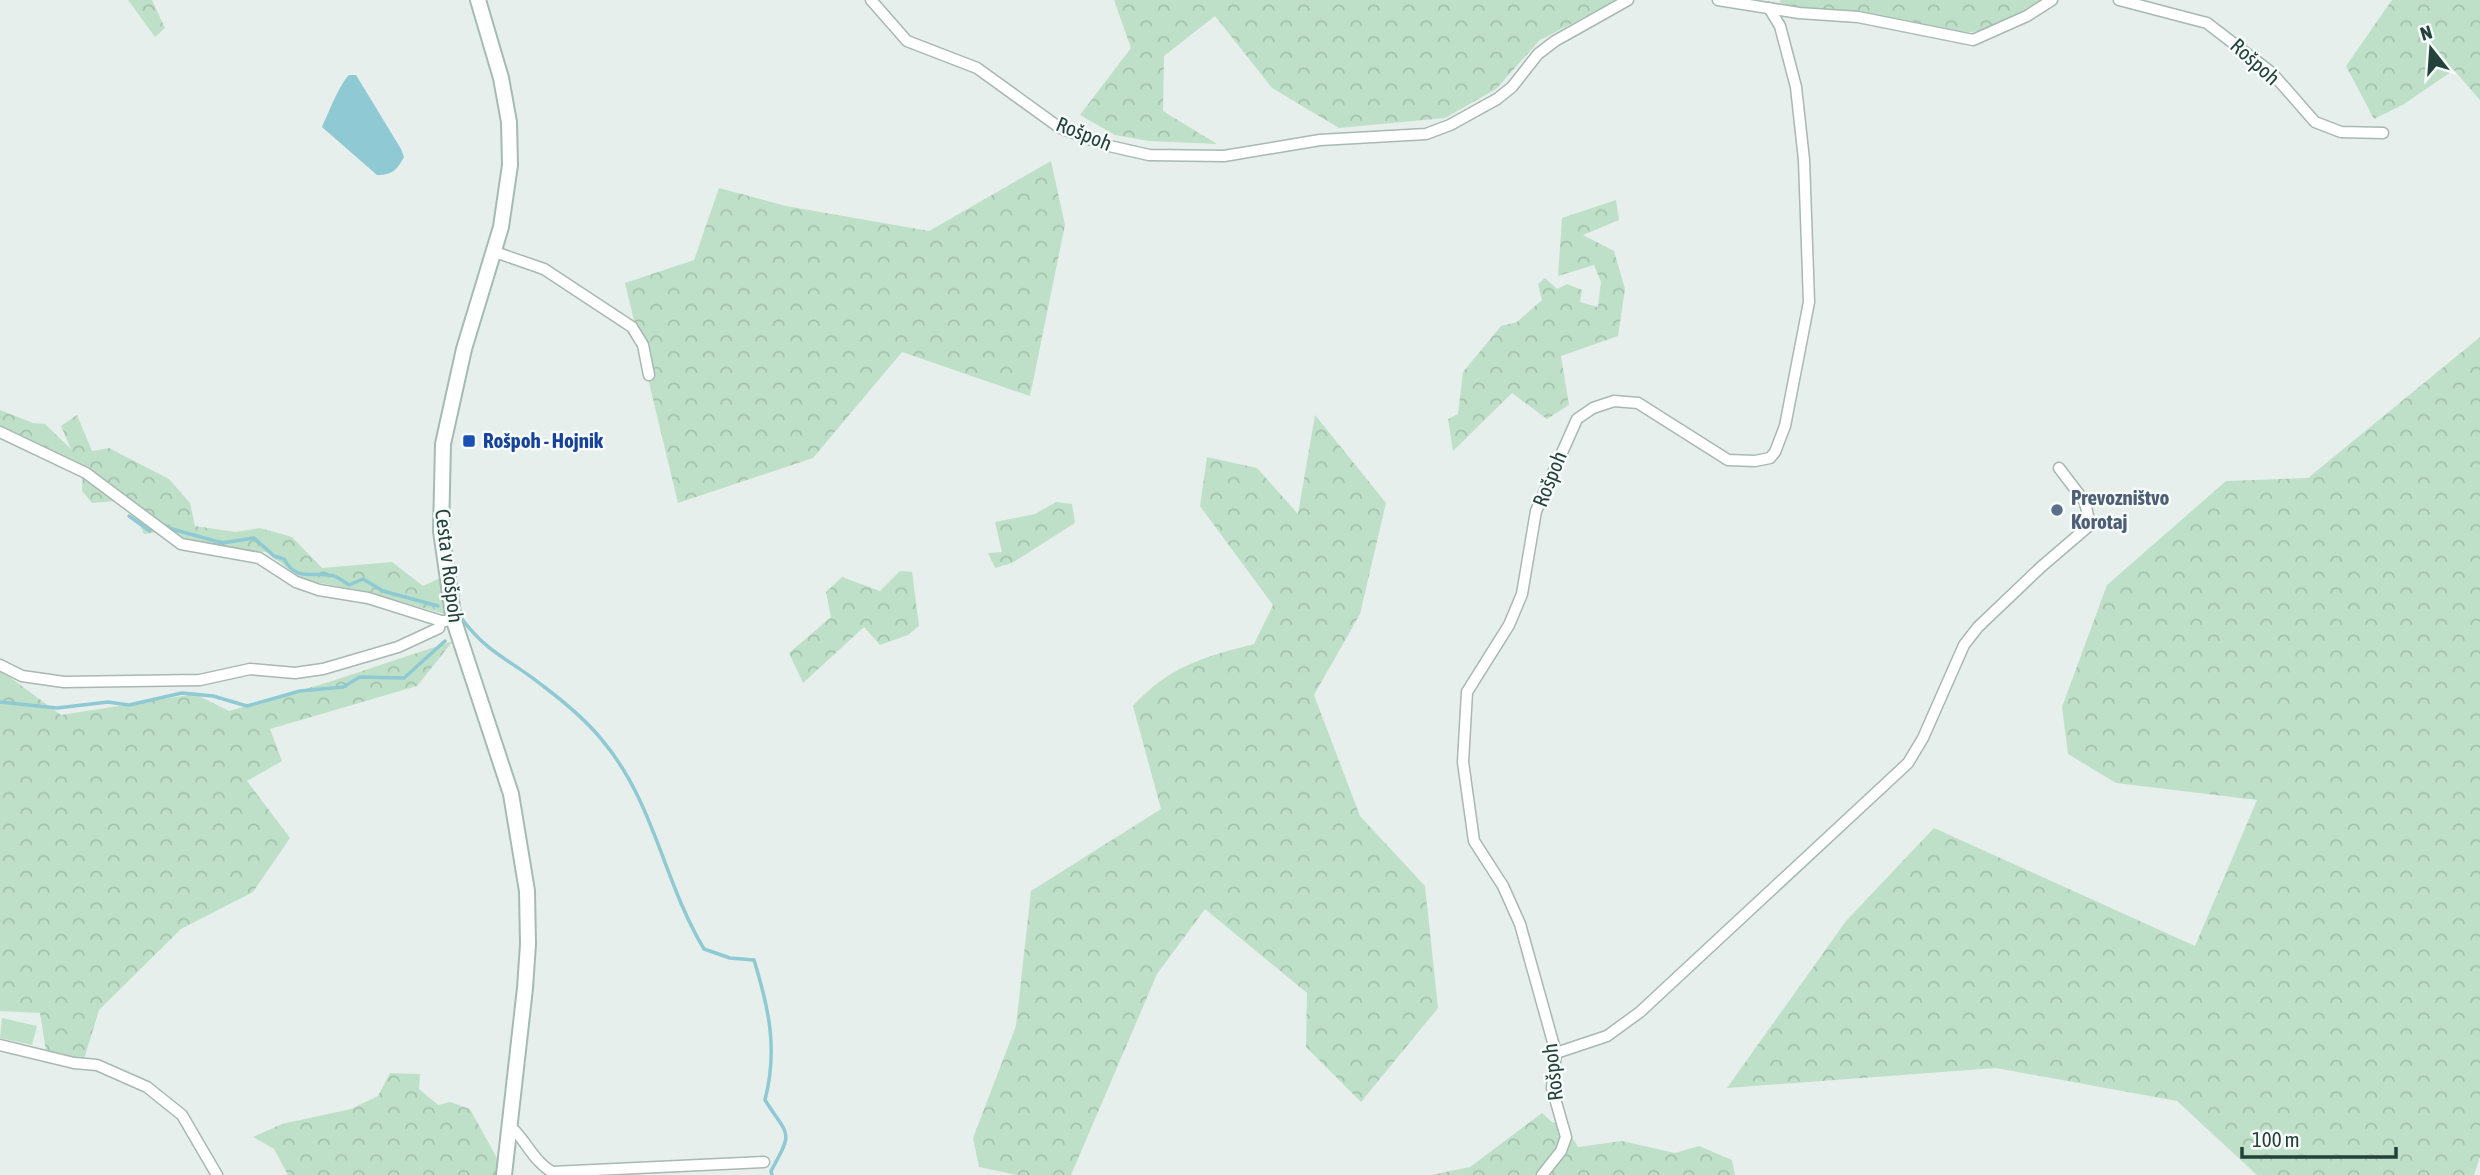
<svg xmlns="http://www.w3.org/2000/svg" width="2480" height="1175" viewBox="0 0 2480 1175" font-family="'Asap Condensed',sans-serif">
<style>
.forest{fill:url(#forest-crowns)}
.pitch{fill:#bfe0c8}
.water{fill:#8ec9d4}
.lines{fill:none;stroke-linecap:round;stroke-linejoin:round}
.stream{stroke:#8ec9d4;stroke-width:3.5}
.street-casing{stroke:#a8b8b2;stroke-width:13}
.secondary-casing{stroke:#a4bbb3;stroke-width:18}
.street{stroke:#fff;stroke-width:10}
.secondary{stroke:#fff;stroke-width:14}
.transit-dot{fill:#1a4fb4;stroke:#f7fbf9;stroke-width:2.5}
.service-dot{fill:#5c6f8a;stroke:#f7fbf9;stroke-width:2.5}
.labels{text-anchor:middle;stroke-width:5;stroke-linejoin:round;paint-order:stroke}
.street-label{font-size:21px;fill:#24423a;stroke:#f7fbf9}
.transit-label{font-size:21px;font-weight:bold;fill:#164399;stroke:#f7fbf9;text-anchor:start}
.service-label{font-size:21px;font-weight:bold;fill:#4e5e75;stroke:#f7fbf9;text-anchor:start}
</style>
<defs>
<pattern id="forest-crowns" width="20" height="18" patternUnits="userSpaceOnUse" patternTransform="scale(1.75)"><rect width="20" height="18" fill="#bfe0c8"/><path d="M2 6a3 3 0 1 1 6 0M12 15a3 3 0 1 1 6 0" fill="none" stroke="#a4c1ad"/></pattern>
</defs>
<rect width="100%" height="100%" fill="#e6efeb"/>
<!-- forest -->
<g class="forest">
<polygon points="128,0 152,0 165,28 155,37"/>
<polygon points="1114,0 1617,0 1540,40 1496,89 1445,118 1339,128 1272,88 1215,16 1164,56 1163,111 1217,144 1149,141 1115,135 1080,115 1131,48"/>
<polygon points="1781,0 2043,0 2025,14 1987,30 1957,34 1797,9 1779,2"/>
<polygon points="2392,0 2480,0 2480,100 2454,70 2404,104 2374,119 2346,66"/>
<polygon points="1051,161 1065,225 1030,396 902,352 813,458 678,503 625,283 694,260 719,188 786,206 929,231"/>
<polygon points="1616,200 1619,220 1583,235 1614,251 1625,289 1618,336 1561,356 1569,405 1547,419 1512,393 1453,451 1448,419 1458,414 1463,372 1501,326 1517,322 1542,300 1538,284 1545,278 1557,289 1567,284 1582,290 1580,302 1598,307 1601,282 1594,265 1558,276 1562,218"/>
<polygon points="2480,337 2480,1157 2474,1175 2257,1175 2177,1101 1996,1068 1727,1088 1846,921 1934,828 2195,946 2257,800 2116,783 2068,754 2062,707 2107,585 2226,481 2308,478"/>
<polygon points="0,410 33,423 45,424 71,449 61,426 77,415 92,451 109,448 169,479 190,503 195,526 235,532 260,528 292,537 322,568 392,562 423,586 442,577 448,615 364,591 304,580 266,552 221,548 178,539 168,531 144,534 129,500 92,503 82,491 83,469 0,428"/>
<path d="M1315,415L1386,503L1360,614L1314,695L1360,816L1425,886L1438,1008L1361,1102L1306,1047L1307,993L1205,909L1157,974L1071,1175H1017L979,1167L973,1138L1016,1026L1031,891L1161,809L1133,706C1169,666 1204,657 1254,644L1273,605L1200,506L1207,457L1257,468L1298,514Z"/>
<polygon points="1056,502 1072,504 1075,523 1012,563 995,568 988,553 1002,552 995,522 1035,514"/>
<polygon points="900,571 912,572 919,626 908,635 880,645 864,627 803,683 789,653 831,617 826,592 842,577 880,591"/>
<polygon points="453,641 417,686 270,729 282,761 247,781 290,838 253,892 181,929 99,1010 81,1069 48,1063 40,1013 0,1011 0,670 61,715 195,694 229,711 329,682"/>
<polygon points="390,1073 420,1074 419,1089 438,1105 450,1102 470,1109 498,1160 498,1175 288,1175 274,1149 253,1137 282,1124 351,1109 378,1096"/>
<polygon points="1542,1113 1552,1122 1565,1125 1578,1147 1622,1141 1675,1153 1699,1146 1732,1160 1735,1175 1431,1175 1470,1167"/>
</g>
<!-- pitch -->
<polygon class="pitch" points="2,1018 37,1026 32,1045 0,1038"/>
<!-- water -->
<path class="water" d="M349,75H356L401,149L404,157C397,170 392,175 377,175L322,127C329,112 339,85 349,75Z"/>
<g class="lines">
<!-- stream -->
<g class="stream">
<polyline points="129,516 150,531"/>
<path d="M165,527L222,543L254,538L274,556L284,559C295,580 310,573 329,575C336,575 343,581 349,585L363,579L383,591L438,606"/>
<path d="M462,619C488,654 511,660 543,686C563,701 586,720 602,740C654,801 664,883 704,949L730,958L754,960C769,1009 778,1049 765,1100C789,1138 794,1129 771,1171L772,1175"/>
<polyline points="0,702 57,708 108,702 129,705 182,693 213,696 247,706 300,691 343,687 360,677 404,678 445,641"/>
</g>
<!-- street casing -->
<g class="street-casing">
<g id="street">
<polyline points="871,0 907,41 977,68 1060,128 1105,145 1149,155 1224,156 1320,140 1426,134 1450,125 1497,99 1512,87 1538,54 1555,41 1628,0"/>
<polyline points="1718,0 1799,13 1858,17 1973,40 2027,16 2052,0"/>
<polyline points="2119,0 2207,23 2272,73 2315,122 2341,132 2383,133"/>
<polyline points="492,251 544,269 632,327 643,345 649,375"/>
<polyline points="0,432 86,473 181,544 259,558 296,582 319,590 368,598 441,621"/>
<polyline points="0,665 22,676 64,682 200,680 250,669 295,673 323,669 398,647 439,628 441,621 446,621"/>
<polyline points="0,1045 74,1063 97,1065 147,1087 182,1115 217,1175"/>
<polyline points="1556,1053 1607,1036 1640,1012 1908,763 1923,738 1964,645 1978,627 2041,567 2090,525 2085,502 2059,468"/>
<path d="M508,1124C526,1139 531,1159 552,1172L764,1162"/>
<polyline points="1542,1175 1561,1151 1566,1137 1552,1088 1556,1053 1520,924 1503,886 1474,841 1463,762 1467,692 1509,625 1522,594 1536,511 1577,419 1593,408 1614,401 1638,403 1728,460 1755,461 1770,458 1775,452 1785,426 1809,302 1804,160 1796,87 1780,26 1769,8"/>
</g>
</g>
<!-- secondary casing -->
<g class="secondary-casing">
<polyline id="secondary" points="478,0 501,78 509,122 510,165 501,227 464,349 443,444 441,531 454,621 511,794 527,891 528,944 525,988 504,1175"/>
</g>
<!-- street -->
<use href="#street" class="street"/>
<!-- secondary -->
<use href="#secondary" class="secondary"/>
</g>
<!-- markers -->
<rect class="transit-dot" x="462" y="434" width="14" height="14" rx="3.5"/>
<circle class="service-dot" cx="2057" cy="510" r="7"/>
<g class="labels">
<!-- street labels -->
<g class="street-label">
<text transform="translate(2255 62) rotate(42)" y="7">Rošpoh</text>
<text transform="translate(1084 134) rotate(22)" y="7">Rošpoh</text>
<text transform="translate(1550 479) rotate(-68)" y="7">Rošpoh</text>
<text transform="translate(449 566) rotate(83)" y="7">Cesta v Rošpoh</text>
<text transform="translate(1553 1072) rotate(-96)" y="7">Rošpoh</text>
</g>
<!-- transit labels -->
<g class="transit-label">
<text x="483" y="448">Rošpoh - Hojnik</text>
</g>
<!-- service labels -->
<g class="service-label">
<text x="2071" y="505">Prevozništvo<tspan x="2071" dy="24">Korotaj</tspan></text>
</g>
</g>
<!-- north arrow -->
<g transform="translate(2431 49) rotate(343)" stroke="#f7fbf9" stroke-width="5" paint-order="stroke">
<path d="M0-5L12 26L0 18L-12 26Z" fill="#24423a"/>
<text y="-10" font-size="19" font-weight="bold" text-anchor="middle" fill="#24423a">N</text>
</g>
<!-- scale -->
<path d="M2242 1147v10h154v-10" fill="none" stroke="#24423a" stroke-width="3.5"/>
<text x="2252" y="1147" font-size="21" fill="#24423a" stroke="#f7fbf9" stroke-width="5" paint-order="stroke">100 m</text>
</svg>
